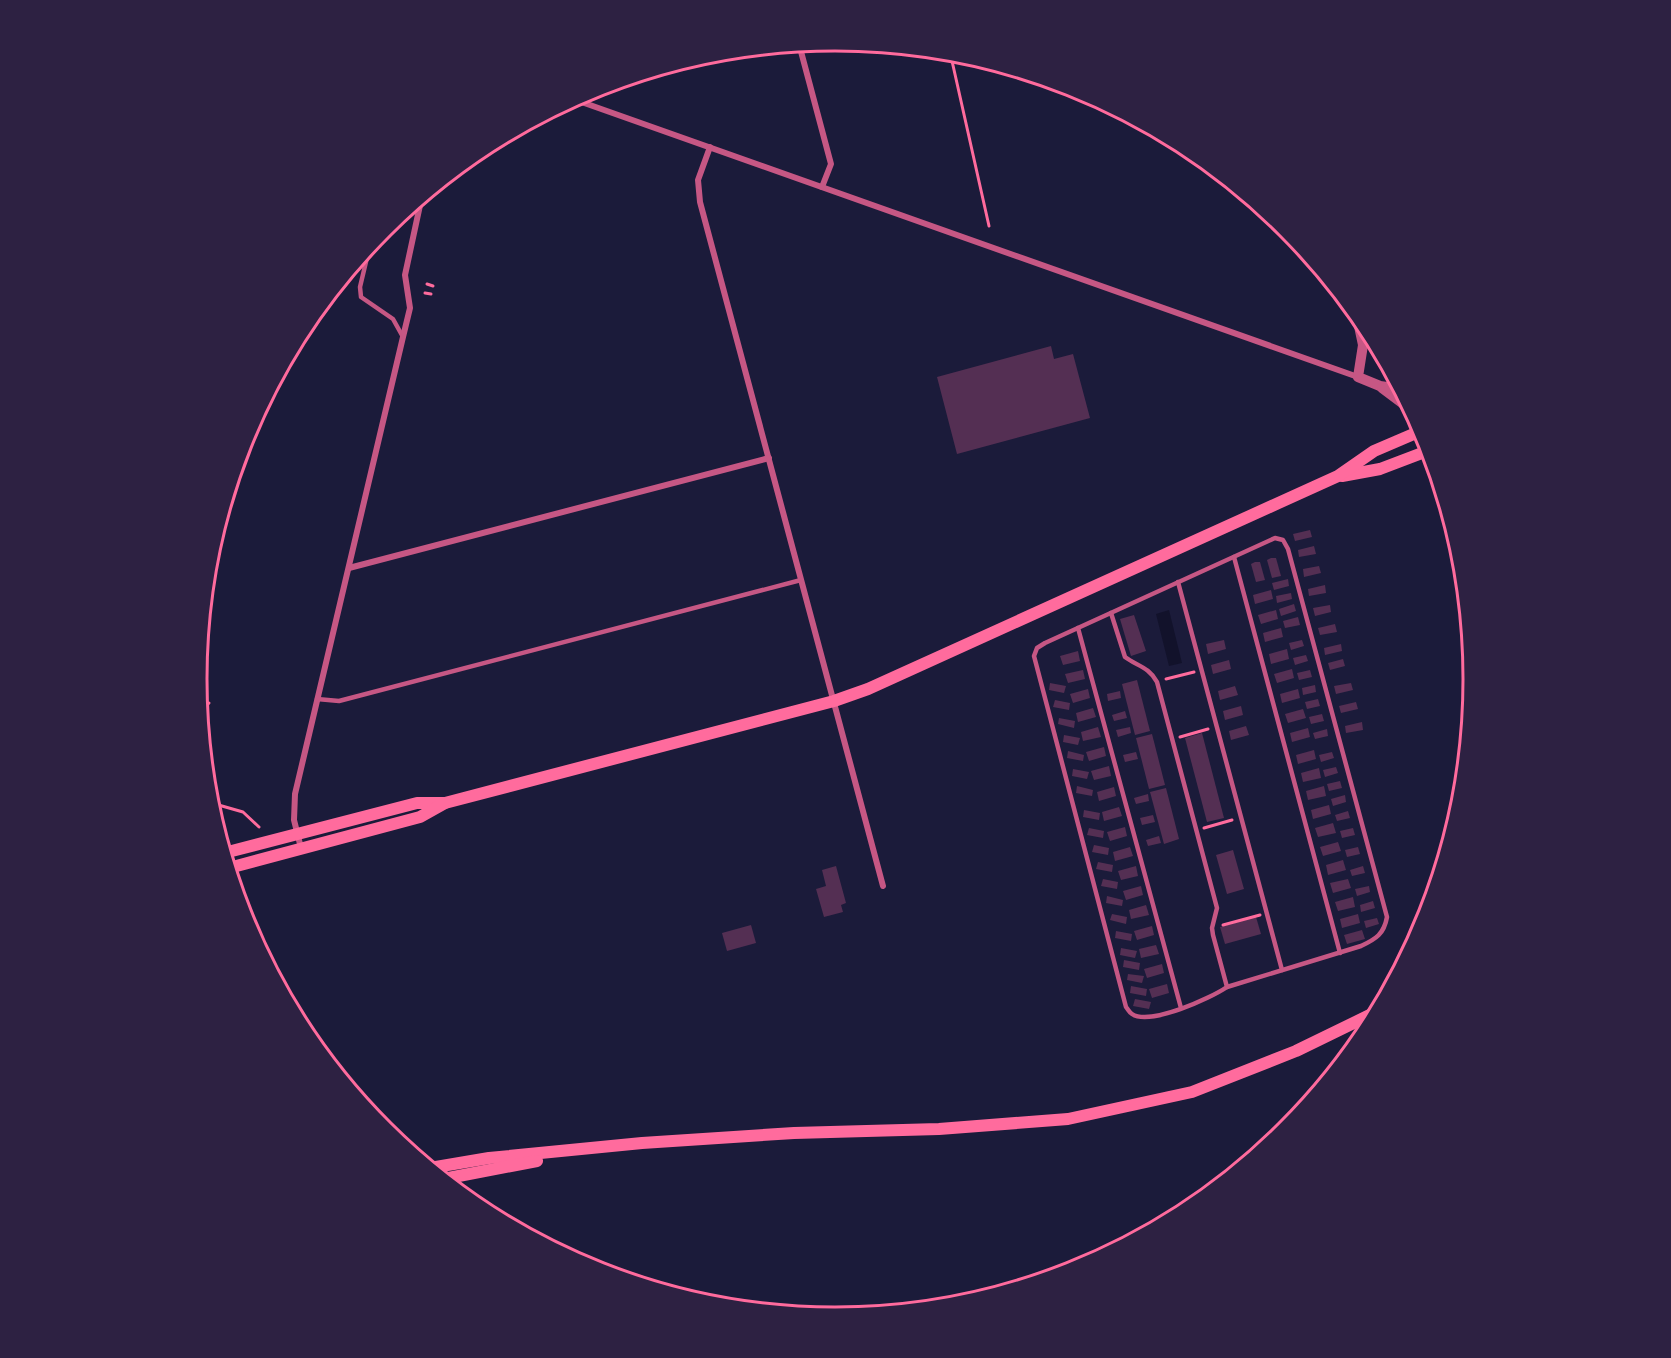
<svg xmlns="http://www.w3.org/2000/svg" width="1671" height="1358" viewBox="0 0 1671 1358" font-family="'Noto Serif',serif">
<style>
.water{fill:#12122b}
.building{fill:#542f53}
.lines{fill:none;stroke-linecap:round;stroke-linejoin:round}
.path{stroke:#ff6b9d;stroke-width:3}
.service{stroke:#c65784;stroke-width:4.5}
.minor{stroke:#c65784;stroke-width:6}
.tertiary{stroke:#c65784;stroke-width:10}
.secondary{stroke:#ff6b9d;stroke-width:12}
.rim{fill:none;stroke:#ff6b9d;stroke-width:3}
</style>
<rect width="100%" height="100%" fill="#1b1b3a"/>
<!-- water -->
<polygon class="water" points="1169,610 1182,663 1169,666 1156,614"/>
<!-- building -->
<g class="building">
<polygon points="1051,346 1054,359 1073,354 1090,418 957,454 937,377"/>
<polygon points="1310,530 1312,537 1295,541 1293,534"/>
<polygon points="1314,546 1316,554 1299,557 1298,550"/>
<polygon points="1271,558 1276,558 1281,576 1272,578 1267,560"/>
<polygon points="1255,562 1260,562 1265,580 1256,582 1251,564"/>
<polygon points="1319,566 1321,573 1304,577 1303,569"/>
<polygon points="1288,579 1289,586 1274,590 1272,583"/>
<polygon points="1325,585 1326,593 1309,596 1308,589"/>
<polygon points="1271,590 1273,599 1255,604 1253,595"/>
<polygon points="1291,593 1292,599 1277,603 1276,596"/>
<polygon points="1294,604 1296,611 1281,616 1279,609"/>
<polygon points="1330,605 1331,612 1315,616 1313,608"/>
<polygon points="1276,610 1278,619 1261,624 1258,615"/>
<polygon points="1134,615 1146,651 1131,656 1120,619"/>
<polygon points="1298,617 1300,625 1285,628 1283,621"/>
<polygon points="1335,624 1337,632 1320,635 1318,628"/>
<polygon points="1281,628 1283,637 1265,642 1263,633"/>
<polygon points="1224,640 1226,649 1208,654 1206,644"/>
<polygon points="1302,640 1304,646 1291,650 1289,643"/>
<polygon points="1341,644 1342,651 1325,655 1324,648"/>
<polygon points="1287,649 1289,659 1271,664 1269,654"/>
<polygon points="1078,651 1080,661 1063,665 1060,656"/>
<polygon points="1306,655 1308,661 1295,665 1293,658"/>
<polygon points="1343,659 1345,666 1330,670 1328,663"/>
<polygon points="1229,660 1231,669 1213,674 1211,665"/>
<polygon points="1292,669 1294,678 1277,683 1274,674"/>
<polygon points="1083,670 1085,679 1068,683 1065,674"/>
<polygon points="1310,670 1312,677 1299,680 1297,673"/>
<polygon points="1137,680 1150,731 1135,735 1122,684"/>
<polygon points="1050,683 1066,686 1064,693 1049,690"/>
<polygon points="1351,683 1353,690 1336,694 1334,686"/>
<polygon points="1315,685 1316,692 1303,695 1302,688"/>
<polygon points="1235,686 1238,695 1220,700 1218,691"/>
<polygon points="1088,689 1090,698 1073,703 1070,694"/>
<polygon points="1298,689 1300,698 1282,703 1280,694"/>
<polygon points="1120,691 1121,698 1108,701 1107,694"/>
<polygon points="1318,699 1320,706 1307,709 1305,702"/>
<polygon points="1055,700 1070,703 1069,710 1053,707"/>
<polygon points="1356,702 1358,709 1341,713 1339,706"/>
<polygon points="1241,706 1243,715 1225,720 1223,711"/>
<polygon points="1093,708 1096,717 1078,722 1076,713"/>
<polygon points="1303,709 1306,718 1288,723 1285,714"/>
<polygon points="1125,711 1127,718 1114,721 1112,715"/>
<polygon points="1322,714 1324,721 1311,724 1309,717"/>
<polygon points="1059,718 1075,721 1074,728 1058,724"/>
<polygon points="1362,722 1363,730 1346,733 1345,726"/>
<polygon points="1246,726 1249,735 1231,740 1229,731"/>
<polygon points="1098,727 1101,737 1083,741 1081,732"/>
<polygon points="1130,727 1131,733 1118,737 1116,730"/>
<polygon points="1308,728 1310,737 1292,742 1290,733"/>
<polygon points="1327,729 1328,736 1315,739 1313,733"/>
<polygon points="1202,733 1224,818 1207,822 1185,738"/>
<polygon points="1152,734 1165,785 1149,789 1136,738"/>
<polygon points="1064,735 1080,738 1078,745 1063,742"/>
<polygon points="1104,747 1106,756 1089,761 1086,752"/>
<polygon points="1314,750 1316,759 1298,764 1296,755"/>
<polygon points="1068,751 1084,755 1083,761 1067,758"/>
<polygon points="1136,752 1138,759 1125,762 1123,755"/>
<polygon points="1332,752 1334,758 1321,762 1319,755"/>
<polygon points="1109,766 1111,776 1094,780 1091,771"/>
<polygon points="1336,767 1338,773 1325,777 1323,770"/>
<polygon points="1319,768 1321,778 1303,782 1301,773"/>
<polygon points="1073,769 1089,772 1087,779 1072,776"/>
<polygon points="1340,781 1342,788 1329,791 1327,784"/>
<polygon points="1077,786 1093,790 1092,796 1076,793"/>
<polygon points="1324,786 1326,796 1308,800 1306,791"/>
<polygon points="1114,787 1116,796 1099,801 1097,792"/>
<polygon points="1166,788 1179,839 1164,844 1150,792"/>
<polygon points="1148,794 1149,801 1136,804 1134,798"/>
<polygon points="1345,795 1346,802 1333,806 1331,799"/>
<polygon points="1329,805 1331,814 1313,819 1311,810"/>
<polygon points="1119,807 1122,816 1104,821 1102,812"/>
<polygon points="1084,810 1100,813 1099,820 1083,817"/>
<polygon points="1348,811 1350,818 1337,821 1335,815"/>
<polygon points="1153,815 1155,822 1142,825 1140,818"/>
<polygon points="1333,823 1336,833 1318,837 1315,828"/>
<polygon points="1125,827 1127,836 1110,841 1107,832"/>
<polygon points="1089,828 1104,831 1103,838 1087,835"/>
<polygon points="1353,828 1355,835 1342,838 1340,831"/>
<polygon points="1159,836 1161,843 1148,846 1146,840"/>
<polygon points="1338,842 1341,851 1323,856 1320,847"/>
<polygon points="1094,845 1109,848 1108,855 1092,852"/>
<polygon points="1130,847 1133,856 1115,861 1113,852"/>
<polygon points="1358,847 1360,854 1347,857 1345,850"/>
<polygon points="1233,850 1244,889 1227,894 1216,855"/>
<polygon points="1343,860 1346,870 1328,875 1326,865"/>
<polygon points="1098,862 1113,865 1112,872 1096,869"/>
<polygon points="836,866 846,903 841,905 843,912 824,917 816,889 826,886 822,870"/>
<polygon points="1136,866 1138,876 1121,880 1118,871"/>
<polygon points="1363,866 1365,873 1352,876 1350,870"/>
<polygon points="1103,879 1118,882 1117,889 1101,886"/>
<polygon points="1348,879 1351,888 1333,893 1330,883"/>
<polygon points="1141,886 1143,895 1126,900 1123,891"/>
<polygon points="1369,886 1370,892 1357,896 1355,889"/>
<polygon points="1107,896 1123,900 1122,906 1106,903"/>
<polygon points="1353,897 1355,907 1338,911 1335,902"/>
<polygon points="1373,901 1375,908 1361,912 1360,905"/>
<polygon points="1146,905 1149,915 1131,919 1129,910"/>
<polygon points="1112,914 1127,917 1126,924 1110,920"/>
<polygon points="1358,914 1360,923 1342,928 1340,919"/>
<polygon points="1256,917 1261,934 1225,944 1220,927"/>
<polygon points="1377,918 1379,924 1366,928 1364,921"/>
<polygon points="751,925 756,943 727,951 722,933"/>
<polygon points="1152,926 1154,935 1137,940 1134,931"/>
<polygon points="1362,930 1365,939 1347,944 1344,935"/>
<polygon points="1116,931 1132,934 1131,941 1115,938"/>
<polygon points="1156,945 1159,954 1141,958 1139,949"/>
<polygon points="1121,948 1137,951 1135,958 1120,955"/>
<polygon points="1124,960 1140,963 1139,970 1123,967"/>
<polygon points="1162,964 1164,973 1147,978 1144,969"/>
<polygon points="1128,974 1144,976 1142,983 1127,980"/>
<polygon points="1167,984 1169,993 1152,998 1149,989"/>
<polygon points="1131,986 1147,989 1146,996 1130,993"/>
<polygon points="1135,999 1151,1002 1149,1009 1133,1006"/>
</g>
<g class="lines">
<!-- path -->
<g class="path">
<polyline points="950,52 989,226"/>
<polyline points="427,284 433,286"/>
<polyline points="425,293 431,294"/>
<polyline points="1166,679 1194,672"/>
<polyline points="200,712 209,703"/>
<polyline points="1180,737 1208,729"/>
<polyline points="207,778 215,800 213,815"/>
<polyline points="215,804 243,812 259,827"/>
<polyline points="1204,828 1232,820"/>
<polyline points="1223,925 1260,915"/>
</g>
<!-- service -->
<g class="service">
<polyline points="370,245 360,287 361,297 393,319 403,337"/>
<path d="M1275,538L1283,540L1288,549L1387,917C1384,934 1376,939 1361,946L1227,987C1211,998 1150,1026 1132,1014C1129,1012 1128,1009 1126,1007L1034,656L1037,648L1045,643Z"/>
<polyline points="1234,557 1340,953"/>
<polyline points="1178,582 1282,970"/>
<path d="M1111,613L1125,657C1137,666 1149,667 1157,682L1217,908L1212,928L1213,935L1227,987"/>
<polyline points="1078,628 1181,1008"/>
<polyline points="317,699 339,701 801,580"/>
</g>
<!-- minor -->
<g class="minor">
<polyline points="799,44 831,164 822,187"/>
<polyline points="573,99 1358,377"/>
<polyline points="710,147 698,180 700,202 883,886"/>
<polyline points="349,568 769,458"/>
<polyline points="301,848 294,820 295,794 403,337 410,308 405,275 422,196"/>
</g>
<!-- tertiary -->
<g class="tertiary">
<polyline points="1356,312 1363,345 1358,377 1380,386 1401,389"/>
<polyline points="1382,388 1406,406 1418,432"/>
</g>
<!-- secondary -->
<g class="secondary">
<polyline points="1342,476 1380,469 1430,450"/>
<polyline points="224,853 417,803 445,803"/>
<polyline points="229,868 420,817 445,803 834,701 868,689 1338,476 1374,451 1423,430"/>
<polyline points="430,1168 489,1158 642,1143 794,1133 939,1129 1068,1119 1192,1092 1296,1051 1378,1011"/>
<polyline points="443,1179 537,1161"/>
</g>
</g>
<!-- crop -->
<path d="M0 0H1671V1358H0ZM207 679a628 628 0 1 1 1256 0a628 628 0 1 1-1256 0Z" fill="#2d2142" fill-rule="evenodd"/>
<path class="rim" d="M207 679a628 628 0 1 1 1256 0a628 628 0 1 1-1256 0Z"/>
</svg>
